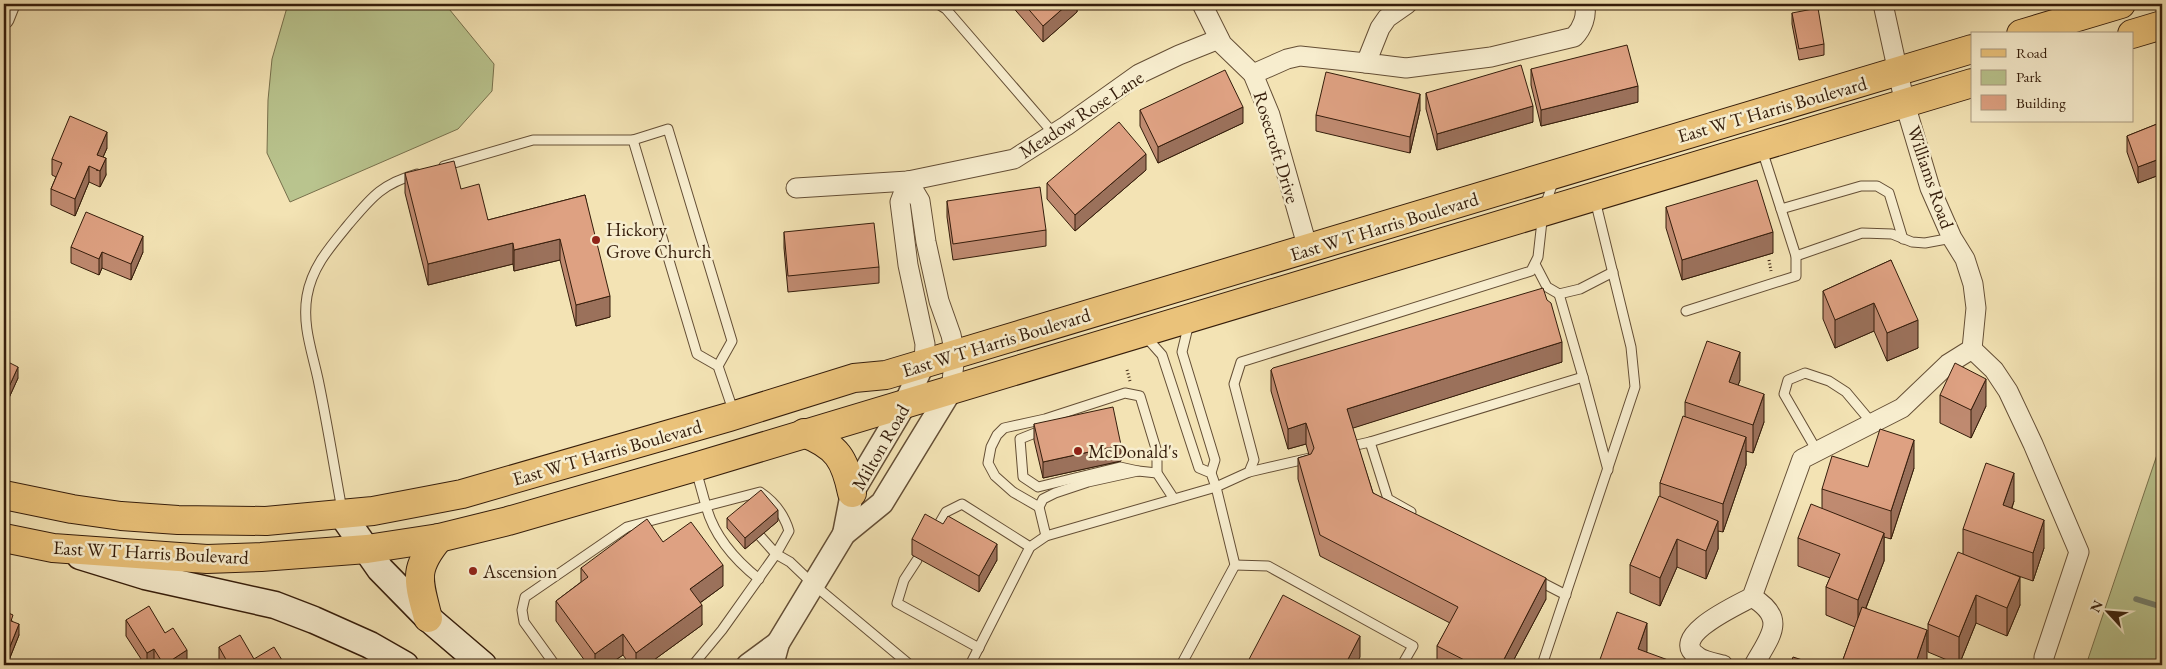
<svg xmlns="http://www.w3.org/2000/svg" width="2166" height="669" viewBox="0 0 2166 669" font-family="'EB Garamond',serif">
<style>
.green{fill:#b9c48e;stroke:#77704c}
.lines{fill:none;stroke-linecap:round;stroke-linejoin:round}
.stream{stroke:#727e6c;stroke-width:5.5}
.service-casing{stroke:#644e35;stroke-width:11}
.minor-casing{stroke:#644e35;stroke-width:21}
.tertiary-casing{stroke:#644e35;stroke-width:25}
.secondary-casing{stroke:#351d0b;stroke-width:29}
.primary-casing{stroke:#351d0b;stroke-width:30}
.path{stroke:#351d0b;stroke-width:3;stroke-dasharray:1 2.5;stroke-linecap:butt}
.service{stroke:#f7edce;stroke-width:9}
.minor{stroke:#f7edce;stroke-width:19}
.tertiary{stroke:#f7edce;stroke-width:22}
.secondary{stroke:#f7edce;stroke-width:26}
.primary{stroke:#eac27a;stroke-width:28}
.wall{fill:#bf8a70;stroke:#351d0b}
.shaded-wall{fill:#9b715b;stroke:#351d0b}
.building{fill:#dea182;stroke:#351d0b}
.poi-dot{fill:#8f2418;stroke:#f7edce;stroke-width:2}
.labels{text-anchor:middle;stroke-width:5;stroke-linejoin:round;paint-order:stroke}
.street-label{font-size:19px;fill:#351d0b;stroke:#f7edce}
.poi-label{font-size:19px;fill:#351d0b;stroke:#f7edce;text-anchor:start}
</style>
<rect width="100%" height="100%" fill="#f3e3b4"/>
<filter id="stains"><feTurbulence type="fractalNoise" baseFrequency=".004" numOctaves="4"/><feColorMatrix values="0 0 0 0 .2 0 0 0 0 .09 0 0 0 0 .02 0 0 0 .5 -.17"/></filter>
<radialGradient id="worn" r=".72"><stop offset=".6" stop-color="#630" stop-opacity="0"/><stop offset="1" stop-color="#630" stop-opacity=".3"/></radialGradient>
<!-- green -->
<g class="green">
<polygon points="288,4 445,4 494,64 492,91 458,129 290,202 267,153 268,100 272,59"/>
<polygon points="2162,440 2162,665 2086,665"/>
</g>
<g class="lines">
<!-- stream -->
<polyline class="stream" points="2136,599 2162,607"/>
<!-- service casing -->
<g class="service-casing">
<g id="service">
<polyline points="938,4 946,9 1054,134"/>
<polyline points="633,140 668,129 732,341 718,366"/>
<polyline points="444,166 533,140 633,140 697,354 718,366 734,413"/>
<polyline points="1781,209 1861,186 1877,186 1889,193 1903,239"/>
<polyline points="1796,256 1862,233 1892,234 1912,242 1925,243 1952,238"/>
<polyline points="1535,264 1547,287 1559,294 1580,289 1613,272"/>
<polyline points="1559,294 1583,377"/>
<polyline points="1686,311 1796,276 1796,256 1762,150"/>
<polyline points="1189,323 1182,352 1215,460 1211,473"/>
<polyline points="1045,429 1020,439 1023,477 1038,487 1120,467 1138,471"/>
<polyline points="1352,446 1370,442"/>
<polyline points="1817,451 1784,394 1788,380 1805,373 1829,381 1846,392 1872,423"/>
<polyline points="1249,472 1310,458"/>
<polyline points="1039,507 1013,492 995,476 988,463 991,447 997,435 1004,428 1045,419 1125,393 1140,396 1157,452 1157,473 1174,499"/>
<path d="M342,510C334,466 327,422 318,379C312,351 302,325 307,296C312,267 330,247 348,225C371,198 381,184 417,174"/>
<polyline points="1411,512 1388,499 1370,442 1583,377 1608,470"/>
<polyline points="935,531 946,512 962,504 1030,547"/>
<polyline points="1046,536 1039,507 1043,499 1055,493 1088,482 1138,471 1157,473"/>
<polyline points="917,560 904,580 897,603 979,648"/>
<polyline points="1235,565 1268,566 1413,646 1402,665"/>
<path d="M759,579C735,560 714,536 706,506L760,492C775,502 784,514 789,531L776,554L760,536"/>
<polyline points="1537,580 1566,595"/>
<polyline points="555,665 524,622 522,610 525,597 627,527 706,506 696,470"/>
<polyline points="693,665 722,630 776,554 790,562 813,584 910,665"/>
<polyline points="970,665 1030,547 1046,536 1216,487 1211,473 1199,468 1162,355 1146,337"/>
<polyline points="1181,665 1235,565 1216,487 1249,472 1254,460 1234,384 1241,362 1531,271 1538,257 1543,212 1554,179"/>
<polyline points="1542,665 1635,387 1631,347 1595,200"/>
</g>
</g>
<!-- minor casing -->
<g class="minor-casing">
<g id="minor">
<polyline points="1202,4 1222,44 1253,74 1270,115 1308,249"/>
<path d="M1407,4L1387,18L1380,28L1366,63L1406,68L1491,57L1574,37C1582,29 1588,15 1584,4"/>
<polyline points="4,19 10,4"/>
<polyline points="1253,74 1287,59 1300,56 1366,63"/>
<polyline points="908,181 920,201 926,242 939,301 951,335 955,354 951,390"/>
<polyline points="908,181 900,202 908,265 925,344 924,362"/>
<polyline points="796,188 908,181 1014,159 1066,126 1139,74 1179,55 1219,39"/>
<polyline points="1972,349 1994,370 2008,391 2033,444 2079,552 2044,657 2044,665"/>
<path d="M1752,597C1788,619 1770,636 1754,665"/>
<path d="M1723,665C1715,663 1703,661 1697,656C1667,636 1740,604 1752,597L1802,459L1902,408L1948,364L1972,349L1976,308L1973,284L1965,259L1952,238L1930,188L1905,104L1883,4"/>
</g>
</g>
<!-- tertiary casing -->
<g class="tertiary-casing">
<g id="tertiary">
<polyline points="844,534 852,493 905,404 924,362"/>
<polyline points="748,665 778,643"/>
<polyline points="772,665 778,643 844,534 882,503 951,390"/>
</g>
</g>
<!-- secondary casing -->
<g class="secondary-casing">
<g id="secondary">
<polyline points="343,516 380,569 428,618 483,665"/>
<polyline points="80,556 145,576 275,605 314,620 370,645 405,665"/>
</g>
</g>
<!-- primary casing -->
<g class="primary-casing">
<g id="primary">
<polyline points="2021,34 2121,4"/>
<polyline points="2132,34 2162,25"/>
<path d="M804,433C837,446 845,459 852,493"/>
<polyline points="4,495 72,509 121,516 178,520 266,521 373,511 462,494 729,417 854,378 886,375 1972,49"/>
<polyline points="4,538 53,548 207,559 261,557 367,549 439,538 508,521 695,467 1972,83"/>
<path d="M428,618C418,580 413,569 439,538"/>
</g>
</g>
<!-- path -->
<g class="path">
<polyline points="1769,260 1771,271"/>
<polyline points="1127,370 1130,381"/>
</g>
<!-- service -->
<use href="#service" class="service"/>
<!-- minor -->
<use href="#minor" class="minor"/>
<!-- tertiary -->
<use href="#tertiary" class="tertiary"/>
<!-- secondary -->
<use href="#secondary" class="secondary"/>
<!-- primary -->
<use href="#primary" class="primary"/>
</g>
<!-- wall -->
<g class="wall">
<polygon points="1010,4 1077,4 1077,12 1043,42"/>
<polygon points="1792,13 1824,44 1824,55 1799,60 1792,24"/>
<polygon points="1531,69 1638,102 1541,126 1531,85"/>
<polygon points="1426,93 1533,122 1437,150 1426,109"/>
<polygon points="1140,110 1243,123 1158,163 1140,126"/>
<polygon points="1420,110 1410,153 1316,131 1316,115"/>
<polygon points="2162,122 2162,174 2138,183 2127,152 2127,136"/>
<polygon points="107,148 103,157 106,175 100,187 89,182 75,216 51,205 51,189 56,177 52,175 52,159"/>
<polygon points="1146,170 1075,231 1047,199 1047,183"/>
<polygon points="405,173 461,189 488,220 585,195 610,317 576,326 560,260 514,271 513,264 428,285 405,193"/>
<polygon points="947,201 1046,230 1046,246 953,260 947,217"/>
<polygon points="1666,207 1773,253 1682,280 1666,228"/>
<polygon points="784,232 879,267 879,283 788,292 784,248"/>
<polygon points="71,247 143,252 131,280 102,268 99,275 71,263"/>
<polygon points="1891,260 1918,348 1887,361 1874,331 1835,348 1823,319 1823,291"/>
<polygon points="4,360 18,378 8,400 4,398"/>
<polygon points="1562,362 1352,428 1373,493 1546,599 1511,665 1437,665 1437,646 1450,623 1320,556 1298,479 1298,458 1309,455 1306,444 1288,449 1271,391 1271,370"/>
<polygon points="1740,380 1738,385 1764,422 1753,453 1746,451 1746,465 1723,532 1718,531 1718,549 1706,579 1677,567 1660,606 1630,593 1630,565 1660,496 1660,483 1685,417 1685,402"/>
<polygon points="1940,395 1986,406 1971,438 1940,423"/>
<polygon points="1034,424 1121,461 1043,478 1034,440"/>
<polygon points="1868,467 1914,468 1891,539 1884,537 1884,561 1866,608 1927,658 1925,665 1841,665 1855,627 1826,615 1826,587 1830,578 1798,566 1798,538 1822,508 1822,489"/>
<polygon points="2014,501 2012,508 2044,548 2033,581 2004,571 2020,605 2007,636 1976,623 1959,665 1928,652 1928,624 1963,554 1963,529"/>
<polygon points="727,518 778,521 745,549 727,528"/>
<polygon points="912,539 997,560 979,592 912,555"/>
<polygon points="663,542 723,586 700,603 702,625 647,665 630,665 623,655 608,665 588,665 556,621 556,601 581,582 581,568"/>
<polygon points="4,611 13,622 19,635 7,665 4,664"/>
<polygon points="126,620 165,633 187,665 145,665 126,636"/>
<polygon points="219,647 254,659 285,665 220,665 219,663"/>
</g>
<!-- shaded-wall -->
<g class="shaded-wall">
<polygon points="1068,4 1077,4 1077,12 1043,42 1043,26"/>
<polygon points="1638,86 1638,102 1541,126 1541,110"/>
<polygon points="1420,94 1420,110 1410,153 1410,137"/>
<polygon points="1533,106 1533,122 1437,150 1437,134"/>
<polygon points="1243,107 1243,123 1158,163 1158,147"/>
<polygon points="107,132 107,148 97,171 97,155"/>
<polygon points="1146,154 1146,170 1075,231 1075,215"/>
<polygon points="106,158 106,175 100,187 100,171"/>
<polygon points="2162,158 2162,174 2138,183 2138,167"/>
<polygon points="89,166 89,182 75,216 75,199"/>
<polygon points="1773,232 1773,253 1682,280 1682,260"/>
<polygon points="143,236 143,252 131,280 131,264"/>
<polygon points="560,239 560,260 514,271 514,250"/>
<polygon points="513,243 513,264 428,285 428,264"/>
<polygon points="102,252 102,268 99,275 99,259"/>
<polygon points="610,296 610,317 576,326 576,305"/>
<polygon points="1874,303 1874,331 1835,348 1835,320"/>
<polygon points="1918,320 1918,348 1887,361 1887,333"/>
<polygon points="1562,342 1562,362 1347,430 1347,409"/>
<polygon points="1740,352 1740,380 1729,410 1729,382"/>
<polygon points="18,367 18,378 8,400 8,389"/>
<polygon points="1986,379 1986,406 1971,438 1971,410"/>
<polygon points="1764,394 1764,422 1753,453 1753,425"/>
<polygon points="1306,423 1306,444 1288,449 1288,429"/>
<polygon points="1746,437 1746,465 1723,532 1723,504"/>
<polygon points="1914,440 1914,468 1891,539 1891,511"/>
<polygon points="1121,445 1121,461 1043,478 1043,462"/>
<polygon points="2014,473 2014,501 2003,533 2003,505"/>
<polygon points="778,510 778,521 745,549 745,538"/>
<polygon points="2044,520 2044,548 2033,581 2033,553"/>
<polygon points="1718,521 1718,549 1706,579 1706,551"/>
<polygon points="1884,533 1884,561 1858,628 1858,600"/>
<polygon points="1677,539 1677,567 1660,606 1660,578"/>
<polygon points="997,544 997,560 979,592 979,576"/>
<polygon points="723,565 723,586 690,610 690,589"/>
<polygon points="2020,577 2020,605 2007,636 2007,608"/>
<polygon points="1546,578 1546,599 1511,665 1501,665"/>
<polygon points="1976,595 1976,623 1959,665 1959,637"/>
<polygon points="702,605 702,625 647,665 636,665 636,653"/>
<polygon points="1647,623 1647,651 1642,665 1638,649"/>
<polygon points="19,624 19,635 7,665 7,654"/>
<polygon points="1927,630 1927,658 1925,665 1915,665"/>
<polygon points="623,634 623,655 608,665 595,665 595,654"/>
<polygon points="1360,636 1360,657 1356,665 1345,665"/>
<polygon points="154,649 154,665 147,665 147,653"/>
<polygon points="187,650 187,665 164,665"/>
</g>
<!-- building -->
<g class="building">
<polygon points="1024,4 1068,4 1043,26"/>
<polygon points="1818,8 1824,44 1799,49 1792,13"/>
<polygon points="1627,45 1638,86 1541,110 1531,69"/>
<polygon points="1521,65 1533,106 1437,134 1426,93"/>
<polygon points="1225,70 1243,107 1158,147 1140,110"/>
<polygon points="1326,72 1420,94 1410,137 1316,115"/>
<polygon points="70,116 107,132 97,155 106,158 100,171 89,166 75,199 51,189 62,163 52,159"/>
<polygon points="1119,122 1146,154 1075,215 1047,183"/>
<polygon points="2162,122 2162,158 2138,167 2127,136"/>
<polygon points="454,161 461,189 479,184 488,220 585,195 610,296 576,305 560,239 514,250 513,243 428,264 405,173"/>
<polygon points="1757,180 1773,232 1682,260 1666,207"/>
<polygon points="1040,187 1046,230 953,244 947,201"/>
<polygon points="86,212 143,236 131,264 102,252 99,259 71,247"/>
<polygon points="874,223 879,267 788,276 784,232"/>
<polygon points="1891,260 1918,320 1887,333 1874,303 1835,320 1823,291"/>
<polygon points="1543,288 1547,300 1551,303 1562,342 1347,409 1373,493 1546,578 1501,665 1474,665 1437,646 1458,607 1320,535 1298,458 1311,454 1314,448 1306,423 1288,429 1271,370 1273,368"/>
<polygon points="1707,341 1740,352 1729,382 1764,394 1753,425 1685,402"/>
<polygon points="4,360 18,367 8,389 4,387"/>
<polygon points="1955,363 1986,379 1971,410 1940,395"/>
<polygon points="1113,407 1121,445 1043,462 1034,424"/>
<polygon points="1683,416 1746,437 1723,504 1660,483"/>
<polygon points="1880,429 1914,440 1891,511 1822,489 1832,456 1868,467"/>
<polygon points="1986,463 2014,473 2003,505 2044,520 2033,553 1963,529"/>
<polygon points="761,490 778,510 745,538 727,518"/>
<polygon points="1659,496 1718,521 1706,551 1677,539 1660,578 1630,565"/>
<polygon points="1811,504 1884,533 1858,600 1826,587 1840,554 1798,538"/>
<polygon points="925,514 943,524 948,516 997,544 979,576 912,539"/>
<polygon points="647,519 663,542 691,522 723,565 690,589 702,605 636,653 623,634 595,654 556,601 588,577 581,568"/>
<polygon points="1958,552 2020,577 2007,608 1976,595 1959,637 1928,624"/>
<polygon points="1283,595 1360,636 1345,665 1246,665"/>
<polygon points="149,606 165,633 173,628 187,650 164,665 154,649 147,653 126,620"/>
<polygon points="1862,607 1927,630 1915,665 1841,665"/>
<polygon points="4,611 13,615 11,621 19,624 7,654 4,653"/>
<polygon points="1617,612 1647,623 1638,649 1679,664 1678,665 1598,665"/>
<polygon points="240,635 254,659 274,647 285,665 229,665 219,647"/>
<polygon points="1793,657 1818,665 1790,665"/>
</g>
<!-- markers -->
<g class="poi-dot">
<circle cx="596" cy="240" r="5"/>
<circle cx="1078" cy="451" r="5"/>
<circle cx="473" cy="571" r="5"/>
</g>
<g class="labels">
<!-- street labels -->
<g class="street-label">
<text transform="translate(1772 109) rotate(-16)" y="7">East W T Harris Boulevard</text>
<text transform="translate(1081 114) rotate(-33)" y="7">Meadow Rose Lane</text>
<text transform="translate(1277 147) rotate(73)" y="7">Rosecroft Drive</text>
<text transform="translate(1931 177) rotate(71)" y="7">Williams Road</text>
<text transform="translate(1384 226) rotate(-17)" y="7">East W T Harris Boulevard</text>
<text transform="translate(996 342) rotate(-17)" y="7">East W T Harris Boulevard</text>
<text transform="translate(880 447) rotate(-60)" y="7">Milton Road</text>
<text transform="translate(607 452) rotate(-16)" y="7">East W T Harris Boulevard</text>
<text transform="translate(151 552) rotate(3)" y="7">East W T Harris Boulevard</text>
</g>
<!-- poi labels -->
<g class="poi-label">
<text x="606" y="236">Hickory<tspan x="606" dy="22">Grove Church</tspan></text>
<text x="1088" y="458">McDonald's</text>
<text x="483" y="578">Ascension</text>
</g>
</g>
<!-- margin -->
<rect width="2166" height="669" fill="none" stroke="#f3e3b4" stroke-width="20"/>
<rect x="5" y="5" width="2156" height="659" fill="none" stroke="#351d0b" stroke-width="2.5"/>
<rect x="10" y="10" width="2146" height="649" fill="none" stroke="#351d0b"/>
<!-- legend -->
<rect x="1971" y="32" width="162" height="90" fill="#f7edce" stroke="#a99a80"/>
<rect x="1981" y="49" width="25" height="8" fill="#eac27a" stroke="#a99a80"/>
<text x="2016" y="58" font-size="15" fill="#351d0b">Road</text>
<rect x="1981" y="70" width="25" height="15" fill="#b9c48e" stroke="#a99a80"/>
<text x="2016" y="82" font-size="15" fill="#351d0b">Park</text>
<rect x="1981" y="95" width="25" height="15" fill="#dea182" stroke="#a99a80"/>
<text x="2016" y="108" font-size="15" fill="#351d0b">Building</text>
<!-- north arrow -->
<g transform="translate(2108 612) rotate(296)" stroke="#f7edce" stroke-width="4" paint-order="stroke">
<path d="M0-4L9 19L0 12L-9 19Z" fill="#351d0b"/>
<text y="-8" font-size="14" font-weight="bold" text-anchor="middle" fill="#351d0b">N</text>
</g>
<rect width="100%" height="100%" filter="url(#stains)"/>
<rect width="100%" height="100%" fill="url(#worn)"/>
</svg>
